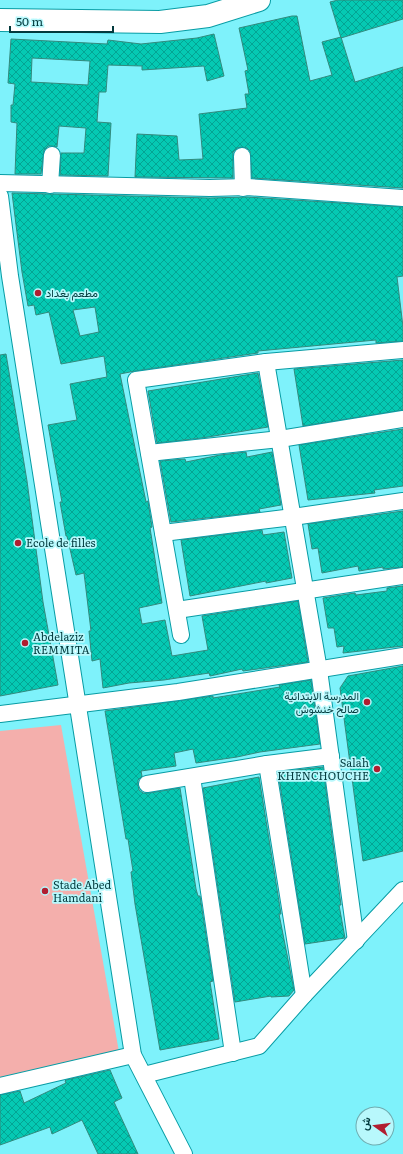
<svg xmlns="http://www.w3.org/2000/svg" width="403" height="1154" viewBox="0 0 403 1154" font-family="Literata,Vazirmatn,serif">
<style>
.garden{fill:#f4afac}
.building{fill:url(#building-cross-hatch);stroke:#338a7d;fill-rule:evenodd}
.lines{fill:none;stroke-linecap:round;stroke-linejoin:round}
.street-casing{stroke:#079ca4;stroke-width:18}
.primary-casing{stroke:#079ca4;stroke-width:24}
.street{stroke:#fff;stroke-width:16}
.primary{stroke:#fff;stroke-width:22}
.poi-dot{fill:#b11e30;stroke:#b8f8fc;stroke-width:1.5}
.labels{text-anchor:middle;stroke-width:3.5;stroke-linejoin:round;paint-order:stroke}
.poi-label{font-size:11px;fill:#023a3d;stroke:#b8f8fc;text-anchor:start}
</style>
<defs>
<pattern id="building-cross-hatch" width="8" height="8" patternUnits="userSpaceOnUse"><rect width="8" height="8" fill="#05c9b3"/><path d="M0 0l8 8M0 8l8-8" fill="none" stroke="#04a493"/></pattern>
</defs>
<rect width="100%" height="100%" fill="#7ef2fb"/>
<!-- garden -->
<polygon class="garden" points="61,725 119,1052 0,1078 0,731"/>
<!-- building -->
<g class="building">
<polygon points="338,0 403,0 403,19 341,38 330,2"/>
<polygon points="292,16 297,16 310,81 332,75 322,42 341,37 355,82 403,67 403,188 252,178 250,151 247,148 242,147 237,148 233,152 233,178 135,177 137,134 177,136 179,160 203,159 199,114 247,108 245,94 249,94 245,71 248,70 239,28"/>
<path d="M214,34L224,76L207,81L204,66L142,70V66L108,65L106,92H99L97,122L111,123L108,176L60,175L61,153H84L86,128L59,126L57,147L52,146H48L44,150L41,174H15L17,123L11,122V105H13L15,84L8,83L11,39L107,44L108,40L141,44L197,38ZM32,58L90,61L88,85L31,82Z"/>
<path d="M12,193L210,198L247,197L403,207V276L397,277L403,327V341L376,343V340L258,351V353L135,371L120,374L146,502L148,501L152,527L150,528L162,603L139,608L142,624L165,620L172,656L208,650L202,616L298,601L308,662L243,671L242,669L210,676L209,673L164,680L129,683L103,688L100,659L92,661L89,631H91L84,573L76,575L67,536H66L60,502H62L48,425L77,420L70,384L107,377L104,356L61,364L49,312L36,315L34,305L28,306L22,272ZM95,307L99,332L80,336L73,310Z"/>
<polygon points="6,354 27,481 43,602 58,685 0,696 0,355"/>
<polygon points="403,360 403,410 303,426 294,369"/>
<polygon points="258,373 268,427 202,438 157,443 148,391"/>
<polygon points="403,429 403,486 374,490 375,493 308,500 299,445"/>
<polygon points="246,452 247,457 272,452 281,505 259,509 260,512 171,522 160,461 185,459 186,462 220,455"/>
<polygon points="403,511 403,567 383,569 383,567 359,571 358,566 322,573 318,548 312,549 308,524"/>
<polygon points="262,530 263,535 284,532 292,578 266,583 266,581 190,596 181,540"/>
<polygon points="403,586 403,646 343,653 344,646 337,647 334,628 328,628 323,598 355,593 356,595 387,591 387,588"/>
<polygon points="403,666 403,851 363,861 340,688 348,676"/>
<polygon points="311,680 320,744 260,752 237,757 196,763 193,749 174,753 176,766 141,771 142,776 138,780 138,785 139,790 143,793 149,793 180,788 196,889 198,896 200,896 213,981 210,982 219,1039 160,1050 135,904 131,872 133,871 128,839 126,839 105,711 213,696 213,698 280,687 279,685"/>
<polygon points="323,767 341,905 339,905 345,938 305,944 278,772"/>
<polygon points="259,777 281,914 279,914 294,990 289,996 271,997 271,996 235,1002 203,788"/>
<polygon points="110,1070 122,1098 114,1102 138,1154 98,1154 82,1120 52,1134 50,1127 0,1145 0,1095 20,1091 24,1103 66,1083 65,1081 66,1080"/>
</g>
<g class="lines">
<!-- street casing -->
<g class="street-casing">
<g id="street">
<polyline points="242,156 243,188"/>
<polyline points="0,183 210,188 247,187 403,198"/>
<polyline points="50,185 52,155"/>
<polyline points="0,196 10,276 133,1055 184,1154"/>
<polyline points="266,362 319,670 356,941"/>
<polyline points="149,453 280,439 403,419"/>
<polyline points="163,533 293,517 403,501"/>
<polyline points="177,610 403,576"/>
<polyline points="181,635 136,380 266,362 403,350"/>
<polyline points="0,714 178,692 403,656"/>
<polyline points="267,764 304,995"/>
<polyline points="192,777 233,1053"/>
<polyline points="147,784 267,764 331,756"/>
<polyline points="144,1075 259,1046 304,995 403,890"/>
<polyline points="0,1086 133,1055"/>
</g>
</g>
<!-- primary casing -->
<g class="primary-casing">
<polyline id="primary" points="0,20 160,22 208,16 259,0"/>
</g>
<!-- street -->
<use href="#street" class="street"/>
<!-- primary -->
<use href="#primary" class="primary"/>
</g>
<!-- markers -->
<g class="poi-dot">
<circle cx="38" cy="293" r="4"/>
<circle cx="18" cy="543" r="4"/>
<circle cx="25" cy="643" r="4"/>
<circle cx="367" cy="702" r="4"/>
<circle cx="377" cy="769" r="4"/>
<circle cx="45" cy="891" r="4"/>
</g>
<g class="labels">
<!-- poi labels -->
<g class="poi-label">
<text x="46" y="297">مطعم بغداد</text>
<text x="26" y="547">Ecole de filles</text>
<text x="33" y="641">Abdelaziz<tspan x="33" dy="13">REMMITA</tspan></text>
<text x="359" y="700" text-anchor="end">المدرسة الابتدائية<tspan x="359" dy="13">صالح خنشوش</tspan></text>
<text x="369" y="767" text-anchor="end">Salah<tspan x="369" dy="13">KHENCHOUCHE</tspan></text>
<text x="53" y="889">Stade Abed<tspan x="53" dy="13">Hamdani</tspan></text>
</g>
</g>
<!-- north arrow -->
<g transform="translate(375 1126) rotate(284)"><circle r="19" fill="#b8f8fc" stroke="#6facb0"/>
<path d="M0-3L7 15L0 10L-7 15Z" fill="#b11e30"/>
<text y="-6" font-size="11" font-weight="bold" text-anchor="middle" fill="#023a3d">ش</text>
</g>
<!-- scale -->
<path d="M10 26v6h103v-6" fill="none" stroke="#023a3d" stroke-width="2"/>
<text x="16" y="26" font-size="12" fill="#023a3d" stroke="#b8f8fc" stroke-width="3" paint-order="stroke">50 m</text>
</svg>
